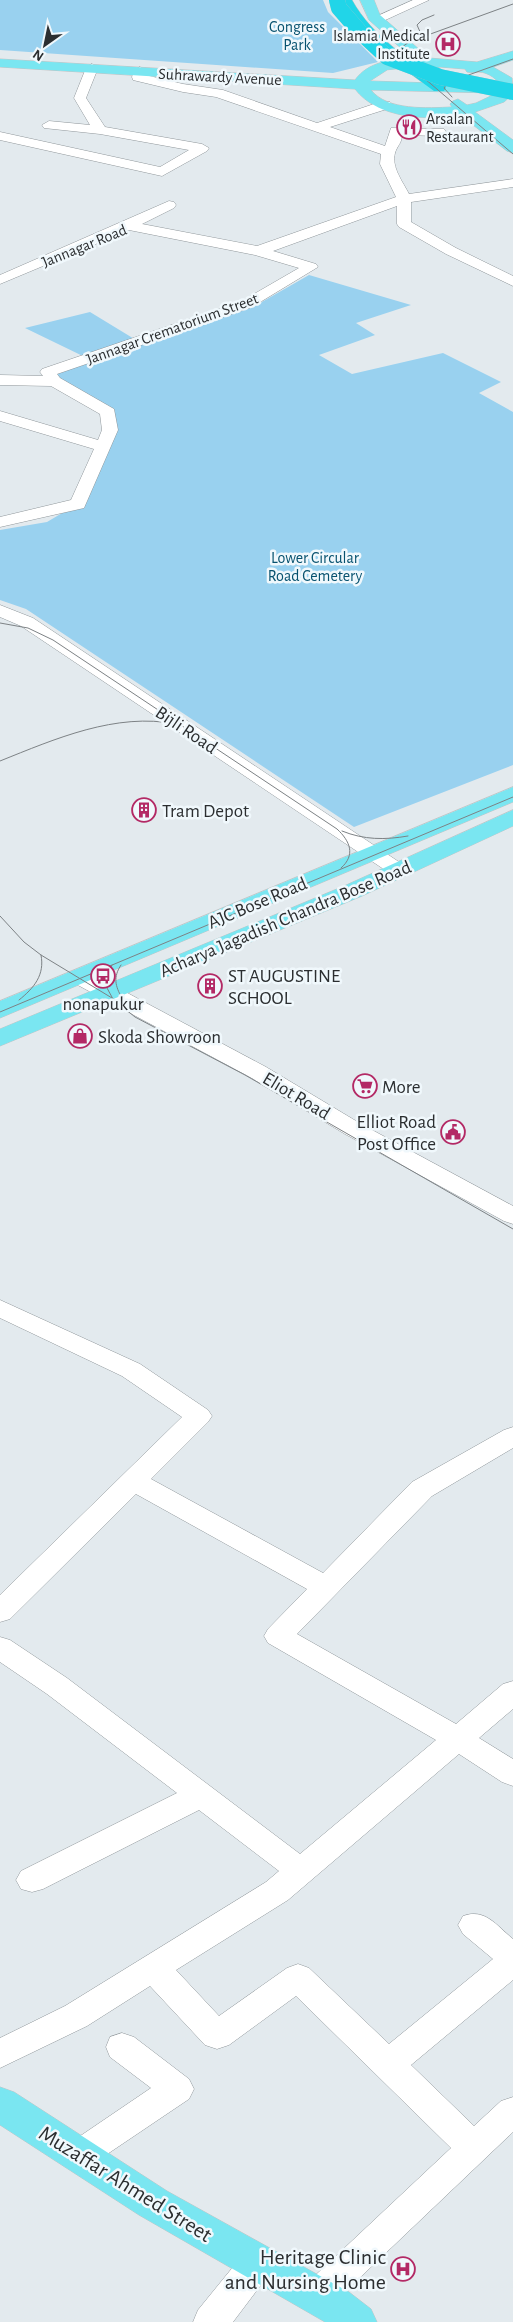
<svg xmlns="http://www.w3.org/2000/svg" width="513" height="2322" viewBox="0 0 513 2322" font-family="'Alegreya Sans',sans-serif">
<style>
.green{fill:#99d1ef}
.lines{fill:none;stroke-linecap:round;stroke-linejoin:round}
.minor-casing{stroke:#90979b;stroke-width:1}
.major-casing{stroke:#c4c4c5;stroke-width:1}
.highway-casing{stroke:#c4c4c5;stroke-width:1}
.minor{fill:#fff;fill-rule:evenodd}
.major{fill:#7ae6f1;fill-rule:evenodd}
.highway{fill:#21d5e8;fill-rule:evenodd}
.tram{stroke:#7d8285;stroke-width:1}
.highway-bridge-casing{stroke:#c4c4c5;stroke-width:16;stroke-linecap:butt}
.highway-bridge{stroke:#21d5e8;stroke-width:16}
.labels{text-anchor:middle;stroke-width:5;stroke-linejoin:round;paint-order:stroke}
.far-park-label{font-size:16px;fill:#07526f;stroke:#f0f8fc}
.far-poi-label{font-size:16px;fill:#2b2e30;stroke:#f0f8fc;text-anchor:end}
.far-street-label{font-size:16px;fill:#2b2e30;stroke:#f0f8fc}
.street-label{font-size:19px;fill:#2b2e30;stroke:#f0f8fc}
.poi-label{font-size:19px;fill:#2b2e30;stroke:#f0f8fc;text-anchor:start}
.near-street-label{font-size:22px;fill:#2b2e30;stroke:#f0f8fc}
.near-poi-label{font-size:22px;fill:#2b2e30;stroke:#f0f8fc;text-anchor:end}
</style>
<rect width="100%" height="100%" fill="#e3eaee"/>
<!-- green -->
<g class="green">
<polygon points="0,0 323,0 328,12 378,62 333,73 0,50"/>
<polygon points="309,275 411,305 356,323 375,335 319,355 352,374 443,353 501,382 479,393 513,412 513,765 354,827 26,609 0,600 0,530 47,522 74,506 108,428 107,411 54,380 53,372 89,359 25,328 90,312 136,340 253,307"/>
</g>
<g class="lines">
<!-- minor casing -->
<g class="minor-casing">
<g id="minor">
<polygon points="413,0 429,0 381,22 373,22 371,19"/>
<polygon points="92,64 98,68 86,98 105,127 202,144 209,148 207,151 162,176 0,140 0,132 160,167 189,150 100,134 44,128 42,125 49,121 90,125 74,98 86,68"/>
<path d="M140,67L146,71L145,75L183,84L223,90L317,123L380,102H390L392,105L390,108L330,127L385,146L391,128L444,129L446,132L444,135L439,136L402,135C402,143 397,146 395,153C391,167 403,182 409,194L513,179V187L411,202V222L456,248L513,276V286L446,254L399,227L397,224V206L273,251L316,264L318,267L252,307L57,374L60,378L114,409L118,430L84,508L0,527V517L71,500L94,449L0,421V411L98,440L102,430L100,414L51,386L0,385V375L43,376L40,372L42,369L242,301L299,268L255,255L129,230L0,284V275L169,201L174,202L176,205L174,208L142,224L257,246L396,197L380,164L381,154L216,97L183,92L133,80L132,77L134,71Z"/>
<polygon points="0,605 33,618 405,866 408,870 405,874 398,876 391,874 21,626 0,617"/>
<polygon points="80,970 88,972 266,1067 361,1124 513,1206 513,1224 504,1221 345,1134 250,1077 72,982 69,977 72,972"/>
<path d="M0,1300L140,1364L208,1410L212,1416L208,1422L151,1479L323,1573L412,1482L504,1430L513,1427V1448L432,1496L297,1634L456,1724L503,1684L513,1681V1709L479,1738L513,1759V1786L502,1782L459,1754L288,1900L176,1970L219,2016L287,1968L298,1964L309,1968L389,2044L493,1959L463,1934L458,1925L463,1916C485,1908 496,1925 513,1939V1980L411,2065L474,2126L501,2101L513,2097V2132L329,2307L317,2312L305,2307L299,2296L305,2285L451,2148L296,1996L229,2045L217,2049L205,2045L150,1986L87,2026L0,2068V2038L65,2006L266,1882L279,1871L199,1810L43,1889L32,1892L21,1889L16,1880L21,1871L177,1793L47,1694L0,1662V1637L10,1640L67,1678L300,1854L436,1740L268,1643L264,1636L268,1629L307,1589L136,1494L10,1619L0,1622V1595L182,1417L122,1376L0,1318Z"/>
<polygon points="122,2033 134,2037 189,2079 194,2089 189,2099 91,2165 79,2170 67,2165 62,2155 67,2145 151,2088 110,2057 106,2047 110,2037"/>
<polygon points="258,2246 270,2251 275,2262 270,2273 233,2322 193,2322 198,2310 246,2251"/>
</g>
</g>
<!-- major casing -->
<g class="major-casing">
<g id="major">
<path d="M360,0H374L380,15L429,58L477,62L513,51V60L493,67L512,78L513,94L504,102L475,112L513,140V153L507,151L460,115C426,121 377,118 355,89L0,67V59L355,80C368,62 391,59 412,58L369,20ZM424,66L434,69L440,67L465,69L467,72C472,73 474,72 479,72C488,72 499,80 502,88L494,85L370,81L387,70ZM371,90L494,93H497L476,103L467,105L458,99L453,101L450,104L452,107C428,108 387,111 371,90Z"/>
<polygon points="513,787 513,802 0,1018 0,1001"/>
<polygon points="513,810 513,826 362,896 0,1046 0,1029 344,886"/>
<polygon points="0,2087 14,2092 167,2191 349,2292 371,2309 377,2322 325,2322 139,2215 0,2125"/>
</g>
</g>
<!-- highway casing -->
<g class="highway-casing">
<path id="highway" d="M338,0H352C373,38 411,60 444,85L446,88L444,91H434C398,64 360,41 338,0Z"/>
</g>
<!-- minor -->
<use href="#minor" class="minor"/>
<!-- major -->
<use href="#major" class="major"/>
<!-- highway -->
<use href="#highway" class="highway"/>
<!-- tram -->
<g class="tram">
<polyline points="434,15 422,20 417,25 421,34 396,51 397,55 513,154"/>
<polyline points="414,40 513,4"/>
<polyline points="418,72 435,76 458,76"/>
<polyline points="452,97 444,88 449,82 513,59"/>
<path d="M0,623L28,628L53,640L337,829C350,841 356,855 341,868"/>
<path d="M0,761C55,739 116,712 176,724"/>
<path d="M342,831C364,840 385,840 408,836"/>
<polyline points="0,916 24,942 41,955 112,998"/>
<polyline points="112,965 107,975 107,988 113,999 135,1017 245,1075 513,1229"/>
<path d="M121,965C113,977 115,986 122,998"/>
<path d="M19,1000C34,988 45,975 41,955"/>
<polyline points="0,1012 513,797"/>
</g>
<!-- highway-bridge casing -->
<g class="highway-bridge-casing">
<polyline id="highway-bridge" points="337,0 339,8 359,31 387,57 440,77 513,92"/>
</g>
<!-- highway-bridge -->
<use href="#highway-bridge" class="highway-bridge"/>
</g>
<!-- icons -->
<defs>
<g id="hospital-ring" transform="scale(1.25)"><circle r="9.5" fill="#f0f8fc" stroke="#b32965" stroke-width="1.5"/><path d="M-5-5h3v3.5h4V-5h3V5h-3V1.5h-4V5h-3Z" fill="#b32965"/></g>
<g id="restaurant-ring" transform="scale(1.25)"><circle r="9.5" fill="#f0f8fc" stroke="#b32965" stroke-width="1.5"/><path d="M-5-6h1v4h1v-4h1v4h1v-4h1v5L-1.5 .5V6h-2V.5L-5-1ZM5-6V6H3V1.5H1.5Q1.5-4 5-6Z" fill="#b32965"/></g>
<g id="building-ring" transform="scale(1.25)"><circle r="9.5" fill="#f0f8fc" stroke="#b32965" stroke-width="1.5"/><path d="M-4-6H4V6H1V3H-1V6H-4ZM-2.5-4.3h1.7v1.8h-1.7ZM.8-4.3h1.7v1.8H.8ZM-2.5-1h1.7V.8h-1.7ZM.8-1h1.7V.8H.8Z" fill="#b32965"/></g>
<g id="bus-ring" transform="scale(1.25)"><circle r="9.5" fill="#f0f8fc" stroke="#b32965" stroke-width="1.5"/><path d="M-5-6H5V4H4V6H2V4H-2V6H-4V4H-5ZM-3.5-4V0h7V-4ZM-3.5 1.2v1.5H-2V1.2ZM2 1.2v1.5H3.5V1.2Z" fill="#b32965"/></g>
<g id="shop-ring" transform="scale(1.25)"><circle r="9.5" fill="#f0f8fc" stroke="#b32965" stroke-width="1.5"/><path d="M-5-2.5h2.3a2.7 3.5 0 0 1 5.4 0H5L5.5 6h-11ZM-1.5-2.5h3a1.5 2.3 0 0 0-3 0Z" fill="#b32965"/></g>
<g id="supermarket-ring" transform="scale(1.25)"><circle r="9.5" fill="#f0f8fc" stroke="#b32965" stroke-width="1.5"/><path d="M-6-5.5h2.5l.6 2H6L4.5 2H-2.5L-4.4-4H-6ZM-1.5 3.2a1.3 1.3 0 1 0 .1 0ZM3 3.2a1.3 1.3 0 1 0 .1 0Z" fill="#b32965"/></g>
<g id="civic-ring" transform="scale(1.25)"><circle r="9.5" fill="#f0f8fc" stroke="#b32965" stroke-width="1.5"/><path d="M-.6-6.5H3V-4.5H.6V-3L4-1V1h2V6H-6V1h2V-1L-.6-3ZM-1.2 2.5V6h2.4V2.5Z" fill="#b32965"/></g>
</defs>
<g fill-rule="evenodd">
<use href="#hospital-ring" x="448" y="44"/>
<use href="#restaurant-ring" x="409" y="127"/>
<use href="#building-ring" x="144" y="810"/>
<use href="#bus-ring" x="103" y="976"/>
<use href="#building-ring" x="210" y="986"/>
<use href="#shop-ring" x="80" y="1036"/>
<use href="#supermarket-ring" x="365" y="1086"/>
<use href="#civic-ring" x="453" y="1132"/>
<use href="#hospital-ring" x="403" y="2269"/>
</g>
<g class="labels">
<!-- far-park labels -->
<g class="far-park-label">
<text x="297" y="32">Congress<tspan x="297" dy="18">Park</tspan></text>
<text x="315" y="563">Lower Circular<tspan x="315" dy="18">Road Cemetery</tspan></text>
</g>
<!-- far-poi labels -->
<g class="far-poi-label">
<text x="430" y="41">Islamia Medical<tspan x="430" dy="18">Institute</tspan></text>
<text x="426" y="124" text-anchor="start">Arsalan<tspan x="426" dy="18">Restaurant</tspan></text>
</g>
<!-- far-street labels -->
<g class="far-street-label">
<text transform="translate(220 76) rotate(3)" y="6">Suhrawardy Avenue</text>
<text transform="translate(84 245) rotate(-22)" y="6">Jannagar Road</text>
<text transform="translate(172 328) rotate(-20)" y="6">Jannagar Crematorium Street</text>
</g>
<!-- street labels -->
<g class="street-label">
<text transform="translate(187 729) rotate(34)" y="7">Bijli Road</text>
<text transform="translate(257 902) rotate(-23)" y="7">AJC Bose Road</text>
<text transform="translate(285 918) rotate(-23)" y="7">Acharya Jagadish Chandra Bose Road</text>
<text transform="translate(297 1095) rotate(31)" y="7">Eliot Road</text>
</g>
<!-- poi labels -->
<g class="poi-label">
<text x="162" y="817">Tram Depot</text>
<text x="228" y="982">ST AUGUSTINE<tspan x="228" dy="22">SCHOOL</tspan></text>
<text x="103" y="1010" text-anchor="middle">nonapukur</text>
<text x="98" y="1043">Skoda Showroon</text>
<text x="382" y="1093">More</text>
<text x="436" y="1128" text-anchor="end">Elliot Road<tspan x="436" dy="22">Post Office</tspan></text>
</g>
<!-- near-street labels -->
<g class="near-street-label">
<text transform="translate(126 2183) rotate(32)" y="8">Muzaffar Ahmed Street</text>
</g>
<!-- near-poi labels -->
<g class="near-poi-label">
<text x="386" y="2264">Heritage Clinic<tspan x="386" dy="25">and Nursing Home</tspan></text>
</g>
</g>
<!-- north arrow -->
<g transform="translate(45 45) rotate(213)" stroke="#f0f8fc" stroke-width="4" paint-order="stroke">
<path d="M0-4L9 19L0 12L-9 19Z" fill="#2b2e30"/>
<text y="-8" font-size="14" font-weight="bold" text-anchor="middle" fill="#2b2e30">N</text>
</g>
</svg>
